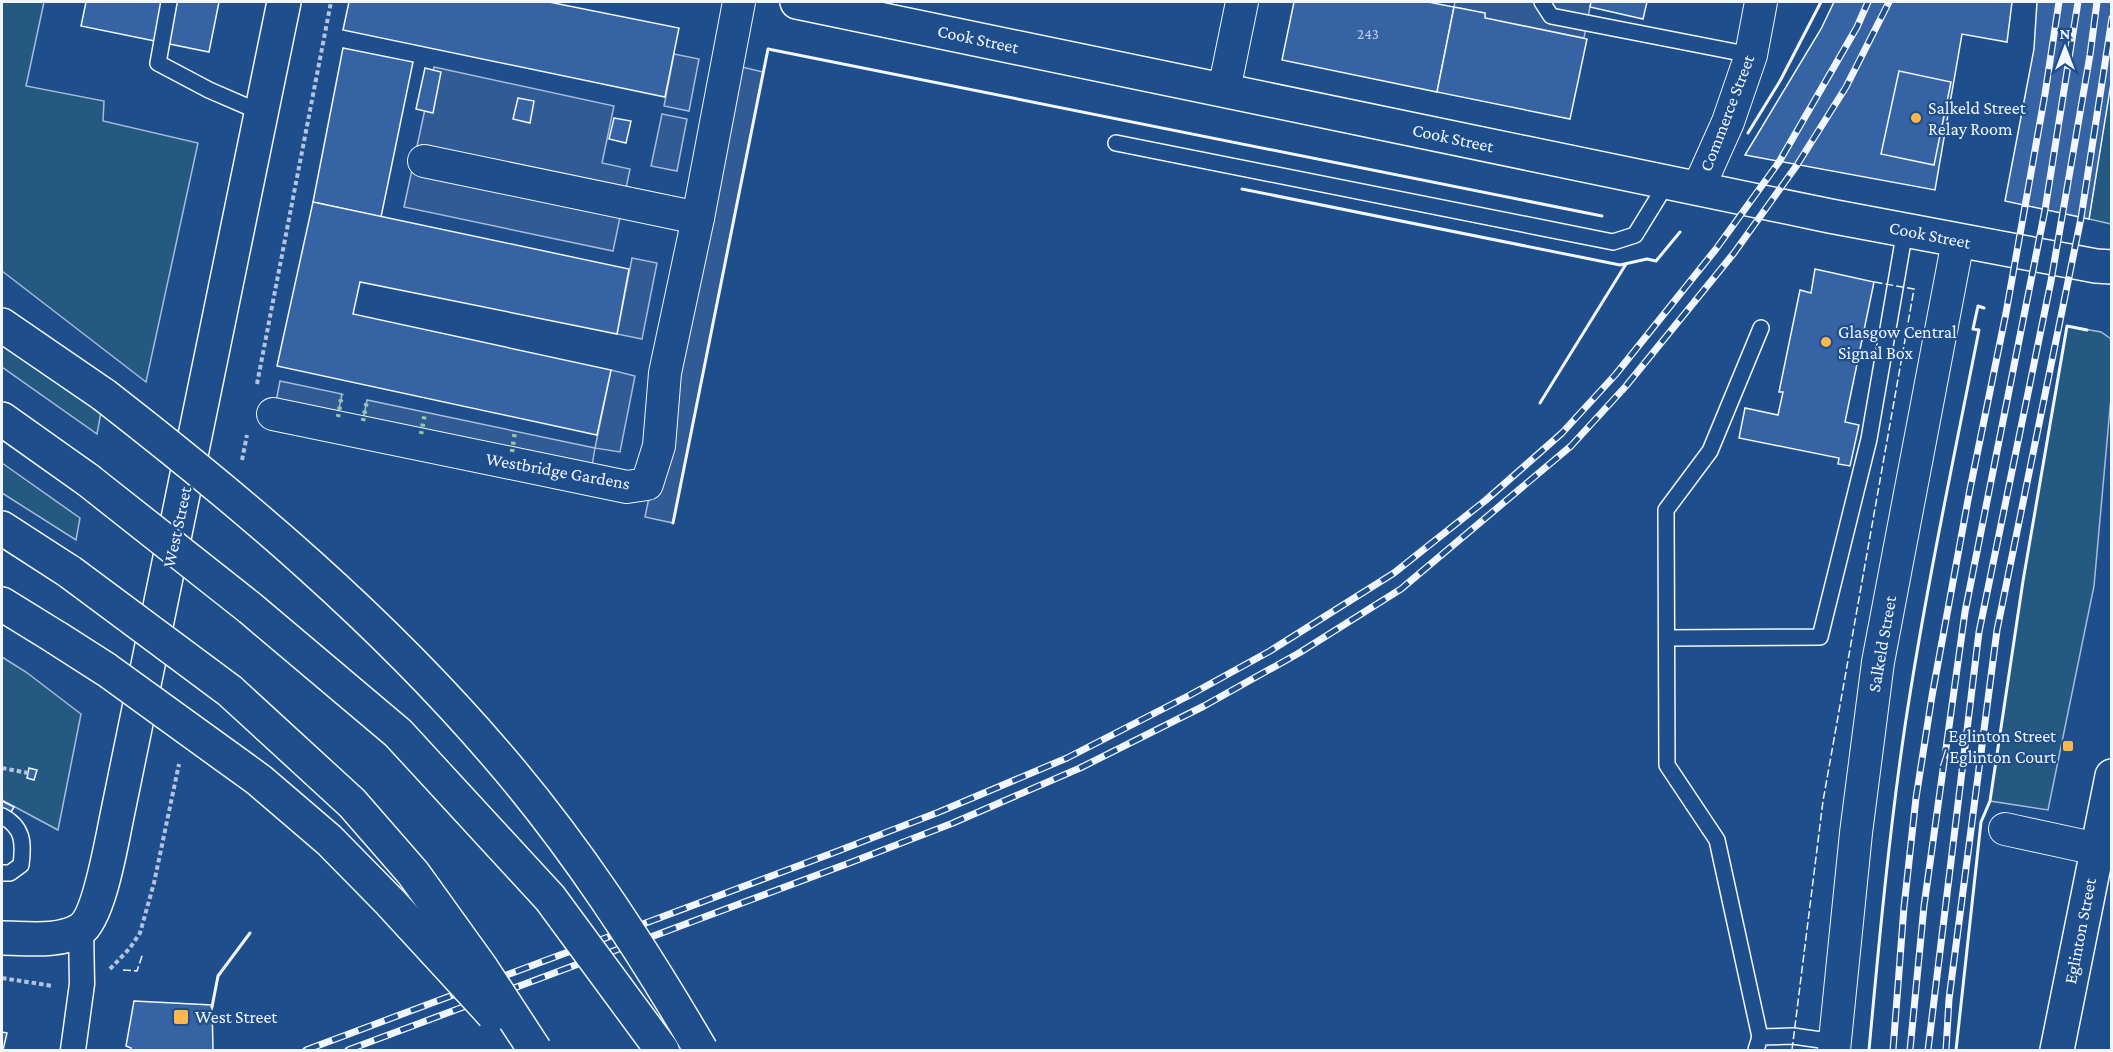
<svg xmlns="http://www.w3.org/2000/svg" width="2113" height="1052" viewBox="0 0 2113 1052" font-family="'Crimson Pro',serif">
<style>
.green{fill:#245a82;stroke:#a8bbd7;stroke-width:1.5}
.parking{fill:#305b95;stroke:#a8bbd7;stroke-width:1.5}
.building{fill:#3563a3;stroke:#f2f6ff;stroke-width:1.5}
.lines{fill:none;stroke-linecap:round;stroke-linejoin:round}
.service-casing{stroke:#f2f6ff;stroke-width:18}
.pedestrian-casing{stroke:#f2f6ff;stroke-width:27}
.minor-casing{stroke:#f2f6ff;stroke-width:34}
.tertiary-casing{stroke:#f2f6ff;stroke-width:36}
.primary-casing{stroke:#f2f6ff;stroke-width:36}
.motorway-casing{stroke:#f2f6ff;stroke-width:36}
.path{stroke:#b3c4dc;stroke-width:4;stroke-dasharray:4.5 3;stroke-linecap:butt}
.service{stroke:#1f4e8c;stroke-width:15}
.pedestrian{stroke:#1f4e8c;stroke-width:24}
.minor{stroke:#1f4e8c;stroke-width:32}
.tertiary{stroke:#1f4e8c;stroke-width:33}
.primary{stroke:#1f4e8c;stroke-width:33}
.motorway{stroke:#1f4e8c;stroke-width:33}
.rail-casing{stroke:#f2f6ff;stroke-width:7}
.rail{stroke:#1f4e8c;stroke-width:4.5;stroke-dasharray:14;stroke-linecap:butt}
.motorway-bridge-casing{stroke:#f2f6ff;stroke-width:36;stroke-linecap:butt}
.motorway-bridge{stroke:#1f4e8c;stroke-width:33}
.hedge{stroke:#97c8a6;stroke-width:4.5;stroke-dasharray:3 4.5;stroke-linecap:butt}
.fence{stroke:#f2f6ff;stroke-width:1.5;stroke-dasharray:8 3;stroke-linecap:butt}
.wall{stroke:#f2f6ff;stroke-width:3}
.poi-dot{fill:#ffb74d;stroke:#1f4e8c;stroke-width:2}
.labels{text-anchor:middle;stroke-width:4.5;stroke-linejoin:round;paint-order:stroke}
.number-label{font-size:15px;fill:#c3d1e8}
.street-label{font-size:18px;fill:#f2f6ff;stroke:#1f4e8c}
.poi-label{font-size:18px;fill:#f2f6ff;stroke:#1f4e8c;text-anchor:start}
</style>
<rect width="100%" height="100%" fill="#1f4e8c"/>
<!-- green -->
<g class="green">
<polygon points="2,2 44,2 26,86 104,101 103,121 198,143 146,382 2,271"/>
<polygon points="2111,77 2111,224 2089,219"/>
<polygon points="2067,326 2101,332 2111,339 2111,397 2094,586 2048,810 1990,801 2023,581"/>
<polygon points="2,335 102,407 97,434 2,367"/>
<polygon points="2,463 80,518 76,540 2,493"/>
<polygon points="2,657 26,672 81,714 58,830 2,800"/>
</g>
<!-- parking -->
<g class="parking">
<polygon points="1455,2 1591,2 1584,38 1485,18 1485,13 1454,7"/>
<polygon points="674,54 699,59 689,111 664,106"/>
<polygon points="738,66 763,72 673,523 645,517"/>
<polygon points="434,67 614,106 602,163 630,169 613,251 404,207"/>
<polygon points="662,114 687,119 677,171 651,166"/>
<polygon points="632,258 657,263 642,339 617,334"/>
<polygon points="611,370 635,376 620,452 595,448 591,472 362,425 367,400 595,448"/>
<polygon points="280,381 342,394 337,420 275,407"/>
</g>
<!-- building -->
<g class="building">
<polygon points="86,2 219,2 209,52 81,26"/>
<polygon points="349,2 549,2 679,28 665,97 343,30"/>
<polygon points="1294,2 1428,2 1454,7 1437,92 1282,60"/>
<polygon points="1591,2 1647,2 1643,19 1590,7"/>
<polygon points="1834,2 2012,2 2007,42 1962,34 1935,190 1745,155 1821,29"/>
<polygon points="2037,2 2112,2 2112,77 2089,219 2005,201 2034,49"/>
<polygon points="1454,7 1485,13 1485,18 1587,39 1570,119 1437,92"/>
<polygon points="343,48 413,62 381,217 313,202"/>
<polygon points="425,68 441,72 433,113 416,109"/>
<polygon points="1899,71 1951,82 1934,165 1881,154"/>
<polygon points="518,98 534,101 530,123 513,119"/>
<polygon points="614,118 631,121 626,143 609,139"/>
<polygon points="313,202 629,269 617,334 360,282 353,314 611,370 597,435 277,366"/>
<polygon points="1815,269 1874,282 1845,422 1859,425 1850,466 1838,464 1839,458 1739,438 1745,408 1778,415 1783,392 1779,392 1800,290 1811,293"/>
<polygon points="29,768 37,770 34,780 27,778"/>
<polygon points="2,801 14,807 3,826 2,825"/>
<polygon points="134,1001 212,1005 213,1050 131,1050 131,1048 126,1046"/>
<polygon points="2,1032 7,1033 3,1050 2,1050"/>
</g>
<g class="lines">
<!-- service casing -->
<g class="service-casing">
<g id="service">
<polyline points="169,2 158,63 209,90 262,113"/>
<polyline points="1542,2 1551,16 1751,55"/>
<polyline points="1116,143 1613,242 1635,235 1667,183"/>
<polyline points="1667,638 1820,637 1869,439 1905,230"/>
<path d="M2,816C23,827 24,842 21,865L10,873H2"/>
<polyline points="1760,1037 1717,840 1667,765 1666,510 1710,451 1761,328"/>
<polyline points="1756,1050 1760,1037 1793,1036 1835,1042"/>
</g>
</g>
<!-- pedestrian casing -->
<g class="pedestrian-casing">
<polyline id="pedestrian" points="73,1050 82,984 81,929"/>
</g>
<!-- minor casing -->
<g class="minor-casing">
<g id="minor">
<polyline points="1224,90 1242,2"/>
<polyline points="424,161 698,218"/>
<polyline points="1698,189 1728,122 1751,55 1761,2"/>
<polyline points="273,414 627,487 647,484 659,446 665,373 698,218 739,2"/>
<polyline points="2005,829 2097,849"/>
<polyline points="1834,1050 1856,833 1878,662 1958,241"/>
</g>
</g>
<!-- tertiary casing -->
<g class="tertiary-casing">
<path id="tertiary" d="M2,938C26,938 58,943 80,930C99,918 112,840 117,816L284,2"/>
</g>
<!-- primary casing -->
<g class="primary-casing">
<g id="primary">
<polyline points="797,2 1830,216 2096,266 2112,267"/>
<polyline points="2057,1050 2112,776"/>
</g>
</g>
<!-- motorway casing -->
<g class="motorway-casing">
<g id="motorway">
<polyline points="2,325 104,395"/>
<polyline points="2,419 88,480"/>
<polyline points="2,528 70,572"/>
<polyline points="2,604 57,638"/>
</g>
</g>
<!-- path -->
<g class="path">
<polyline points="257,384 331,2"/>
<polyline points="242,460 247,435"/>
<polyline points="2,768 28,773"/>
<polyline points="110,969 130,948 140,933 154,883 179,764"/>
<polyline points="2,978 53,986"/>
</g>
<!-- service -->
<use href="#service" class="service"/>
<!-- pedestrian -->
<use href="#pedestrian" class="pedestrian"/>
<!-- minor -->
<use href="#minor" class="minor"/>
<!-- tertiary -->
<use href="#tertiary" class="tertiary"/>
<!-- primary -->
<use href="#primary" class="primary"/>
<!-- motorway -->
<use href="#motorway" class="motorway"/>
<!-- rail casing -->
<g class="rail-casing">
<g id="rail">
<polyline points="306,1050 838,851 939,812 1067,758 1190,695 1270,651 1394,573 1486,500 1562,433 1616,374 1716,249 1779,162 1857,27 1868,2"/>
<polyline points="348,1050 852,862 953,823 1080,768 1204,706 1299,653 1401,589 1571,446 1626,386 1734,253 1797,165 1846,87 1889,2"/>
<polyline points="1893,1050 1904,907 1916,798 1932,696 1970,489 2006,313 2045,94 2059,2"/>
<polyline points="1910,1050 1924,906 1965,612 2045,210 2078,2"/>
<polyline points="1928,1050 1979,632 2051,281 2090,55 2097,2"/>
<polyline points="1946,1050 1949,999 1997,630 2081,218 2112,18"/>
</g>
</g>
<!-- rail -->
<use href="#rail" class="rail"/>
<!-- motorway-bridge casing -->
<g class="motorway-bridge-casing">
<g id="motorway-bridge">
<path d="M104,395C243,503 380,619 495,753C574,844 640,946 701,1050"/>
<polyline points="88,480 250,608 398,733 550,898 662,1050"/>
<polyline points="70,572 230,691 352,803 413,873 482,969 535,1050"/>
<polyline points="57,638 107,670 259,780 329,840 390,902 493,1014"/>
</g>
</g>
<!-- motorway-bridge -->
<use href="#motorway-bridge" class="motorway-bridge"/>
<!-- hedge -->
<g class="hedge">
<polyline points="338,417 342,394"/>
<polyline points="363,421 367,400"/>
<polyline points="421,434 425,413"/>
<polyline points="512,452 515,431"/>
</g>
<!-- fence -->
<g class="fence">
<polyline points="123,970 137,971 143,953"/>
<polyline points="1792,1050 1823,801 1914,289 1874,282"/>
</g>
<!-- wall -->
<g class="wall">
<polyline points="1748,133 1780,81 1821,2"/>
<polyline points="1242,189 1620,265 1647,259 1656,261 1680,232"/>
<polyline points="1540,403 1626,264"/>
<polyline points="673,523 768,49 1602,216"/>
<polyline points="212,1007 218,976 250,933"/>
<path d="M1869,1050C1879,942 1889,834 1905,726C1925,594 1953,462 1979,330L1973,329L1978,306L1984,308"/>
<polyline points="1956,1050 1981,822 1990,801 2023,581 2067,326 2087,330"/>
</g>
</g>
<!-- markers -->
<g class="poi-dot">
<circle cx="1916" cy="118" r="6"/>
<circle cx="1826" cy="342" r="6"/>
<rect x="2062" y="740" width="12" height="12" rx="3"/>
<rect x="173" y="1009" width="16" height="16" rx="3"/>
</g>
<g class="labels">
<!-- number labels -->
<g class="number-label">
<text x="1368" y="39">243</text>
</g>
<!-- street labels -->
<g class="street-label">
<text transform="translate(978 39) rotate(12)" y="6">Cook Street</text>
<text transform="translate(1727 113) rotate(-69)" y="6">Commerce Street</text>
<text transform="translate(1453 138) rotate(12)" y="6">Cook Street</text>
<text transform="translate(1930 235) rotate(11)" y="6">Cook Street</text>
<text transform="translate(558 471) rotate(10)" y="6">Westbridge Gardens</text>
<text transform="translate(177 527) rotate(-78)" y="6">West Street</text>
<text transform="translate(1882 644) rotate(-80)" y="6">Salkeld Street</text>
<text transform="translate(2080 931) rotate(-79)" y="6">Eglinton Street</text>
</g>
<!-- poi labels -->
<g class="poi-label">
<text x="1928" y="114">Salkeld Street<tspan x="1928" dy="21">Relay Room</tspan></text>
<text x="1838" y="338">Glasgow Central<tspan x="1838" dy="21">Signal Box</tspan></text>
<text x="2056" y="742" text-anchor="end">Eglinton Street<tspan x="2056" dy="21">/ Eglinton Court</tspan></text>
<text x="195" y="1023">West Street</text>
</g>
</g>
<!-- border -->
<rect width="2113" height="1052" fill="none" stroke="#f2f6ff" stroke-width="6"/>
<!-- north arrow -->
<g transform="translate(2065 48)" stroke="#1f4e8c" stroke-width="4.5" paint-order="stroke">
<path d="M0-4.5L10 22L0 15L-10 22Z" fill="#f2f6ff"/>
<text y="-9" font-size="16" font-weight="bold" text-anchor="middle" fill="#f2f6ff">N</text>
</g>
</svg>
